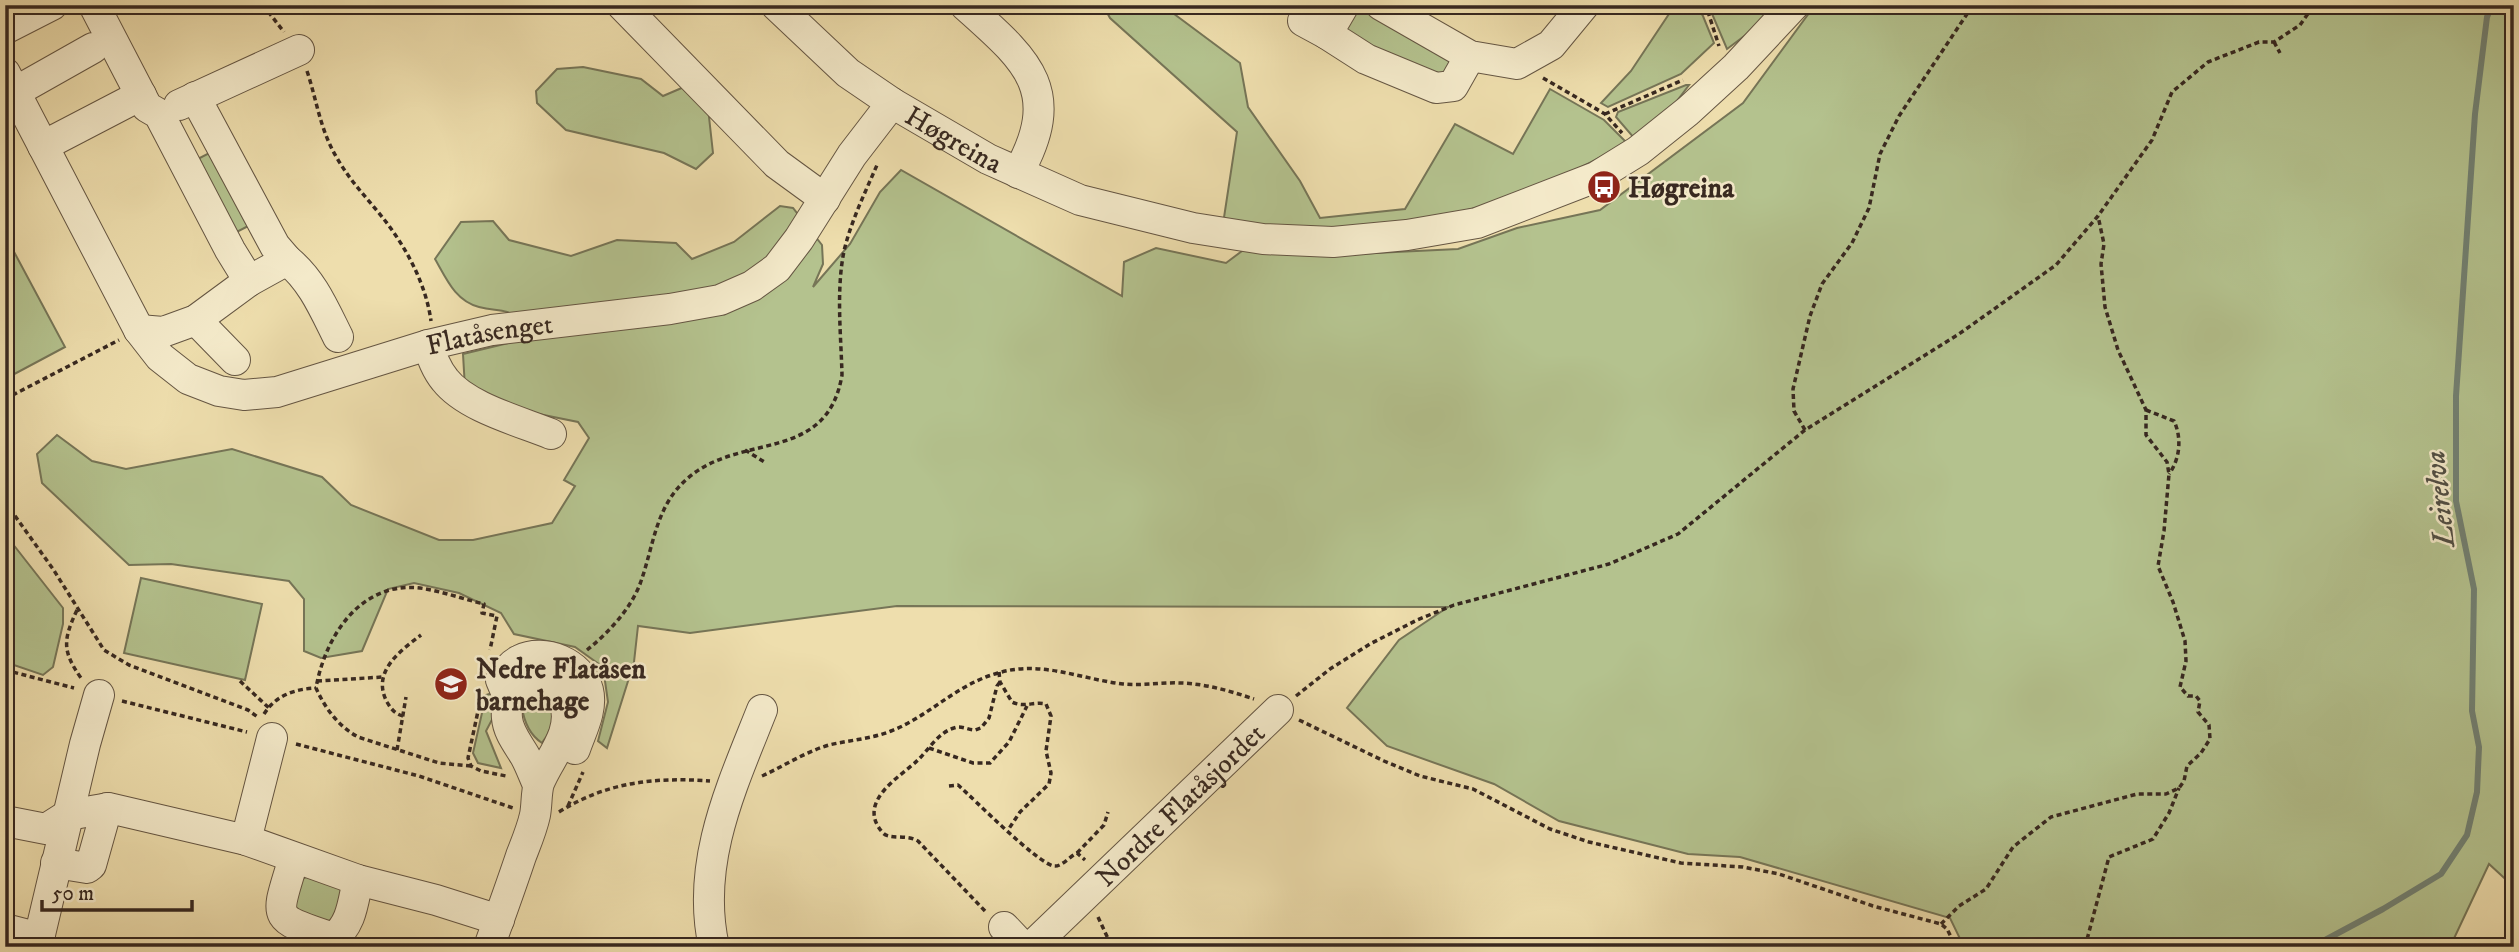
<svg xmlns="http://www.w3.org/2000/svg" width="2519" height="952" viewBox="0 0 2519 952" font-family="'IM FELL DW Pica',serif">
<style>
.green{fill:#b4c28e;stroke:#767557;stroke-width:2}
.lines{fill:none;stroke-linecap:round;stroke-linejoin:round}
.stream{stroke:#728173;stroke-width:6}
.minor-casing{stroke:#655643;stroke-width:32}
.path{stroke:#372820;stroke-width:3.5;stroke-dasharray:5 3.5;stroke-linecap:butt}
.minor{stroke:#f4eaca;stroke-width:30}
.labels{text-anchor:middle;stroke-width:5;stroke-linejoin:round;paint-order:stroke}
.street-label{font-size:28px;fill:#372820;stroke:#f4eaca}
.poi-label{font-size:28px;font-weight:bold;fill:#372820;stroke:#f4eaca;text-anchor:start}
.water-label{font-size:30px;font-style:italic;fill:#504d43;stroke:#f4eaca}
</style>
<rect width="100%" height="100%" fill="#eedead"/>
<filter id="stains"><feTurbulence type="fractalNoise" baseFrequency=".00286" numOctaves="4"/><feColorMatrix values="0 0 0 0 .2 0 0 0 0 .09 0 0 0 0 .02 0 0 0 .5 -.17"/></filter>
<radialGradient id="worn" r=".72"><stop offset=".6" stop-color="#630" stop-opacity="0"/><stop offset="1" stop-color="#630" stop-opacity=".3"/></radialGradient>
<!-- green -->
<g class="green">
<path d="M1103,5H1162L1240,63L1248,107L1300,181L1320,218L1405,209L1455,124L1513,154L1550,89L1604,120L1627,143C1597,159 1567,176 1535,188C1473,214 1403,225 1336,228C1298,229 1260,225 1223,224L1237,132L1110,18Z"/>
<polygon points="1351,5 1370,5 1458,57 1436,81 1343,31"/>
<polygon points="1675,5 1695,5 1703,16 1714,43 1681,74 1608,107 1601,103 1631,71"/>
<polygon points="1706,5 1780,5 1767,19 1727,49 1713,16"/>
<path d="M1815,5H2514V887L2489,864L2450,947H1964L1950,918L1740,857L1688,854L1559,821L1494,784L1387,746L1347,708L1399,640L1448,607L897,606L690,633L638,626L634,662L607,748L598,741L608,702L603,667L575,647L514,634L501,613L459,593L414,583L388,589L362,651L321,658L304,651V599L289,581L171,564L129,565L42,483L37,454L57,435L92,461L126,469L232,449L322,477L351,505L439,540H473L552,523L575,486L564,480L589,438L578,422L509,408L465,388L463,354L509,343L521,320C505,307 497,312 479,307C455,301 446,278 435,259L461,222L493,221L509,240L571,256L617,240L676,243L692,259L734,242L780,206L793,208L822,245L823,264L813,287L850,244L880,192L901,170L1122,296L1124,262L1156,248L1226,263L1246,248L1333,255L1458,249L1517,228L1600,210L1743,103Z"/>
<polygon points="583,67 641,79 663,96 684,87 708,108 713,153 696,169 664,153 566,130 537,103 536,91 557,69"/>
<polygon points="1686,85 1689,85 1667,114 1634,138 1616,117 1618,112"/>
<polygon points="217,149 256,222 229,236 190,163"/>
<polygon points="5,235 65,347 5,379"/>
<polygon points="5,534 63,608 63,624 53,667 43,675 5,662"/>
<polygon points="141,578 262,604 245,680 124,653"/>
<polygon points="489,694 496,696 495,714 486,731 501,768 478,763 473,753 486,695"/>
<path d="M532,698C561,697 555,727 542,743C530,735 524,722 522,707Z"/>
<polygon points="308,876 337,883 345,898 328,928 296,918 296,882"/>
</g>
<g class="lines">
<!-- stream -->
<polyline class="stream" points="2312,947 2383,909 2441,874 2467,835 2477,792 2479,747 2472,711 2474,589 2456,501 2456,396 2475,114 2487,17 2492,5"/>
<!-- minor casing -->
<g class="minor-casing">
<g id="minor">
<polyline points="94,5 147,107 159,114 230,250 249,281 196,320 163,332 139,330"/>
<polyline points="622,5 777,164 825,199"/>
<path id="s1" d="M776,5L848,73L892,103L988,159L1080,200L1193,228L1263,239L1333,242L1407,235L1477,223L1596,177L1638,151L1688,111L1736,67L1794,5"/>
<path d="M965,5C1025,59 1065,89 1018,173"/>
<polyline points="1344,5 1327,34 1366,59 1436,88 1453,86 1470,56"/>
<polyline points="1381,5 1470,56 1517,64 1551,45 1584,5"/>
<polyline points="1303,21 1327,34"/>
<polyline points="5,29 52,5"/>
<path id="s2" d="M5,73L139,330L160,357L188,379L219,391L244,395L277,392L428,345L492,330L670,309L720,300L752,286L777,268L799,239L852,155L892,103"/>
<polyline points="15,92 93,48"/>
<polyline points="195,97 275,246 287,260 249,281"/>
<polyline points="179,105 299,50"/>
<polyline points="43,146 141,95"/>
<path d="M287,260C312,280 324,309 338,337"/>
<polyline points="196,320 235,360"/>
<path d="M428,345C432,357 436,369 445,380C466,407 519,421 551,434"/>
<path d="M509,699L501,680C506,672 511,664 520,660C544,648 581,663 588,690C593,710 581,731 575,749"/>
<polyline points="5,821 46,829 68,815 109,808 246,840 358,880 436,900 499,920"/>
<polyline points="246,840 272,738"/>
<path d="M294,858C275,921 270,917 333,938"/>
<polyline points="56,863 87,868 91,865 107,808"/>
<polyline points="1004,927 1023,947"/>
<polyline points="5,929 40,938"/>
<polyline points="37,947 85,744 99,695"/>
<path d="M331,947L333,938C352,925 353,901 358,880"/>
<path d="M489,947C500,916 511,886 521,856C526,843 532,829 535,815C537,805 536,793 539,783C549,758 574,733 565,704C556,669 503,682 507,718C508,732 518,744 525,756C530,765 534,776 538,785"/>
<path d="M714,947C695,863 732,786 762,710"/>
<path id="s3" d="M1031,947L1278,710"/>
</g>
</g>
<!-- path -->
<g class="path">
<polyline points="263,5 284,32"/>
<polyline points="1702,5 1708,12 1719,46"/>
<polyline points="2274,42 2280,53"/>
<path d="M307,71C317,101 320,130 337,158C350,181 367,198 383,218C406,247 426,284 431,321"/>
<polyline points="1543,78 1605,114 1622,133"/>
<polyline points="1605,114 1683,80"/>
<polyline points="5,399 119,340"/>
<path d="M2146,410L2174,421C2182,438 2180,459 2169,474"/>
<polyline points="1805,430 1794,411 1793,389 1810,316 1822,284 1852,243 1869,208 1880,154 1899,116 1973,5"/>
<polyline points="745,450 766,463"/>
<polyline points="5,502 53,569 104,650 129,665 248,710 259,718"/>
<path d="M77,610C63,640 62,651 81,678"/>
<path d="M587,650C608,633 630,610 640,584C654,546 655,506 688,478C741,432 827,464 842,375C841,334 836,291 844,251C851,221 865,193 877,165"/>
<polyline points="5,670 74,688"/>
<path d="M999,672L1000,682L1012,702C1025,708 1034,701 1046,704L1051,716L1046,751L1051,773L1049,784L1020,812L1008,830"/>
<polyline points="240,681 269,708"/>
<polyline points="317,681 383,677"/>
<polyline points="1296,696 1330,669 1370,644 1417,620 1454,605 1609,564 1678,534 1805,430 1959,334 2056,265 2098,216 2152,140 2172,92 2208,62 2259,42 2274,42 2300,25 2314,5"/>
<polyline points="481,697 468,758 471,766 481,771 506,776"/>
<polyline points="122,701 247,732"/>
<path d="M264,714C276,695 295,689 316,688"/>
<path d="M403,716C395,714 391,709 387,702C371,672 400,651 421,635"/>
<polyline points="1299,720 1384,761 1420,776 1473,789 1550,829 1589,842 1681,863 1743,867 1779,874 1873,906 1941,924 1947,929 1956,947"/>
<polyline points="296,744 419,776 513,808"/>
<polyline points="929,748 973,763 990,763 1009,742 1027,706"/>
<polyline points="397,750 406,697"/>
<path d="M471,766L439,763L358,737C338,726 325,708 316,688C325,637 360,581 420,588C441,591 463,599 484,604L482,613L497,616L490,650"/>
<path d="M762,776C784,766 805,752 829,745C850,740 871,739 891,731C930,716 955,685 998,673C1041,660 1080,679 1123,684C1142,686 1162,682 1181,683C1207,684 1230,691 1254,699"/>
<path d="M949,786L958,785C974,799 1038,864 1054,866C1062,867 1070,856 1077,853L1085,860"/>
<polyline points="568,806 583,772"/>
<path d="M559,812C607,782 654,777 710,781"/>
<polyline points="1077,853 1104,825 1108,812"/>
<path d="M985,911L918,841C907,834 889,840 883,833C855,802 900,777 918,760C929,749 939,732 954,728C961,725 968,730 975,730L981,728L989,718L997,686L1000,682"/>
<polyline points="1098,917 1112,947"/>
<polyline points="1941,924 1959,906 1986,889 2013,847 2051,817 2137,794 2166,794 2179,788 2184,781 2187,766 2201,753 2210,739 2209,725 2198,712 2200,701 2196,696 2188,696 2180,687 2186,661 2185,641 2173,602 2158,566 2164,531 2169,474 2167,462 2146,435 2146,410 2118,350 2105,307 2101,264 2104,244 2098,216"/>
<polyline points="2085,947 2109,857 2153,839 2169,813 2179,788"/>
</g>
<!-- minor -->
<use href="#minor" class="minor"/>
</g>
<!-- icons -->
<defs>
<g id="bus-disc" transform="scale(1.75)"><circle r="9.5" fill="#8f2418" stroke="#f4eaca"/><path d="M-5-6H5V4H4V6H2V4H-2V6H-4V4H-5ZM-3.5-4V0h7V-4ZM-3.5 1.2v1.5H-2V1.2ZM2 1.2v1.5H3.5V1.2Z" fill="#fff"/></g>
<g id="school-disc" transform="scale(1.75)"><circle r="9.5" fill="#8f2418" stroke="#f4eaca"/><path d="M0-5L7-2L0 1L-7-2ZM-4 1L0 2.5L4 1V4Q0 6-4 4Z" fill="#fff"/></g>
</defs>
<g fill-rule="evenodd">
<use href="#bus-disc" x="1604" y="187"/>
<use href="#school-disc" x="451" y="684"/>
</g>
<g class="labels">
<!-- street labels -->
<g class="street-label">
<text dy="10" stroke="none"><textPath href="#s1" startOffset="224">Høgreina</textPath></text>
<text dy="10" stroke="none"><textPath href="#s2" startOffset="672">Flatåsenget</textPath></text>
<text dy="10" stroke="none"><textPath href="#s3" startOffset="206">Nordre Flatåsjordet</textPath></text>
</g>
<!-- poi labels -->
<g class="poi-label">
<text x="1628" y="197">Høgreina</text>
<text x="476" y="678">Nedre Flatåsen<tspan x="476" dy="32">barnehage</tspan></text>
</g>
<!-- water labels -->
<g class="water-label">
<text transform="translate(2439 499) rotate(-96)" y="10">Leirelva</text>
</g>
</g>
<!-- margin -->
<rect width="2519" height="952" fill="none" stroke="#eedead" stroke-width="28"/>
<rect x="7" y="7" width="2505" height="938" fill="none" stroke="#372820" stroke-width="3.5"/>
<rect x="14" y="14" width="2491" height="924" fill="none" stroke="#372820" stroke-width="2"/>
<!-- scale -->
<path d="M42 900v10h150v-10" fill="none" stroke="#372820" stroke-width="3.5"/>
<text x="52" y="900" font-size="21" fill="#372820" stroke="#f4eaca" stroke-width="5" paint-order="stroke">50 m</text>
<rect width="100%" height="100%" filter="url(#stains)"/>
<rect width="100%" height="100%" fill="url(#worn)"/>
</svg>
